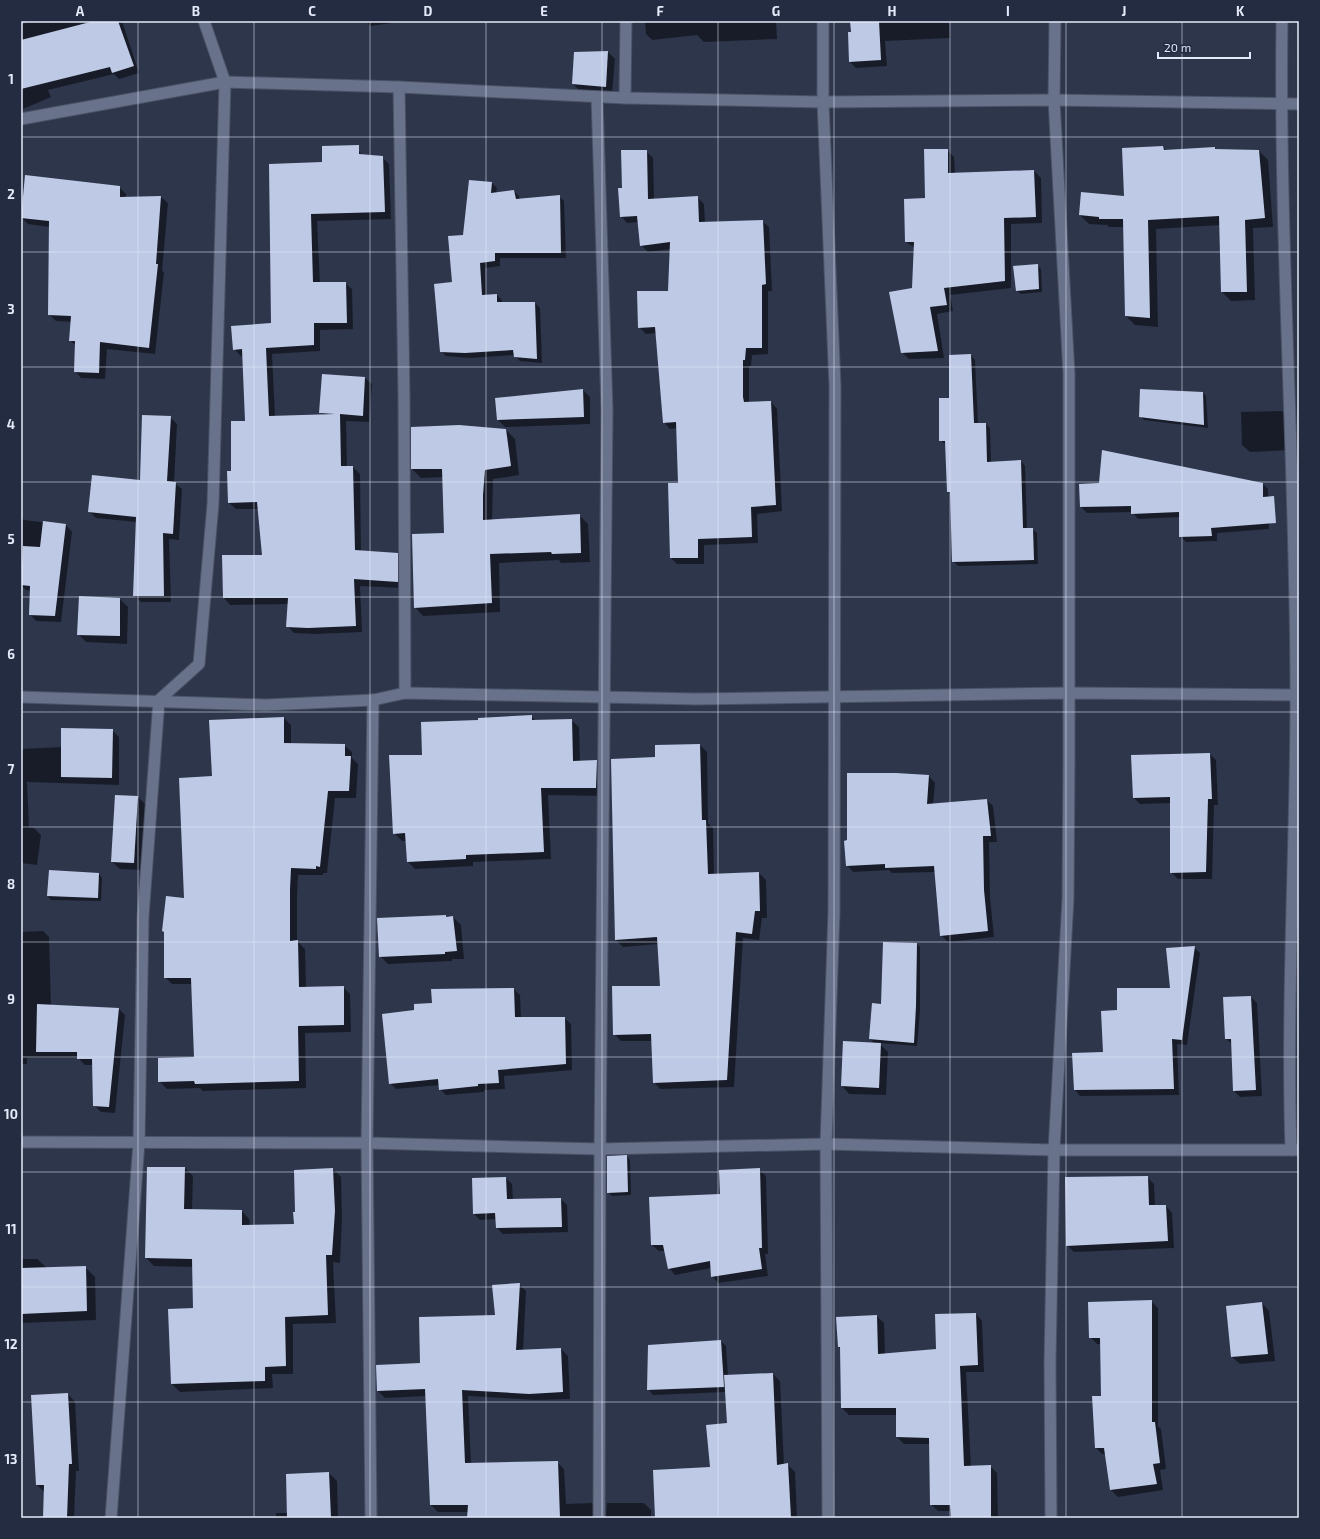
<svg xmlns="http://www.w3.org/2000/svg" width="1320" height="1539" viewBox="0 0 1320 1539" font-family="'Exo 2',sans-serif">
<style>
.shadow{fill:#0007}
.building{fill:#bec9e5}
.lines{fill:none;stroke-linecap:round;stroke-linejoin:round}
.minor-casing{stroke:#4c5266;stroke-width:13}
.minor{stroke:#68728b;stroke-width:11}
.grid{fill:none;stroke:#e4eaf9;stroke-width:1;stroke-opacity:0.55}
.neatline{fill:none;stroke:#e4eaf9;stroke-width:1.5}
.grid-label{font-size:13px;text-anchor:middle;font-weight:bold;fill:#e4eaf9}
</style>
<rect width="100%" height="100%" fill="#2e364c"/>
<!-- shadow -->
<g class="shadow">
<polygon points="30,21 122,21 139,73 119,79 114,74 48,90 51,97 23,109 21,107 21,25"/>
<polygon points="366,21 400,21 400,22 370,26"/>
<polygon points="645,21 776,21 777,39 704,42 697,35 652,40 646,34"/>
<polygon points="851,21 949,21 950,38 885,41 887,66 856,68 850,62"/>
<polygon points="608,52 615,59 612,93 580,91 573,84"/>
<polygon points="355,146 363,156 382,157 389,164 391,219 317,221 320,283 345,283 352,289 353,329 320,330 320,351 272,354 275,417 323,415 320,413 323,375 365,378 372,384 369,422 346,421 347,467 353,467 360,474 361,552 397,554 404,561 404,588 360,586 362,632 315,634 294,633 287,626 288,604 230,605 224,598 264,556 258,509 236,509 229,503 232,472 246,422 243,356 241,356 234,349 272,324 323,163"/>
<polygon points="1163,147 1167,151 1215,148 1217,150 1259,151 1268,160 1273,227 1253,228 1255,300 1231,301 1222,292 1220,225 1156,229 1158,327 1135,325 1126,316 1124,227 1109,227 1107,225 1089,224 1080,215 1125,197"/>
<polygon points="947,150 954,157 955,174 1034,171 1041,178 1042,223 1011,224 1011,288 950,295 953,311 937,314 944,358 909,359 902,352 913,289 915,248 906,242"/>
<polygon points="646,151 653,158 654,199 697,197 704,204 705,222 762,221 769,227 772,291 768,291 768,354 752,355 751,366 749,366 749,403 771,402 777,409 782,511 757,514 758,543 704,545 704,564 677,564 671,558 679,484 678,428 670,429 664,422 657,333 646,334 639,327 669,292 671,249 648,252 641,245 639,222 627,223 621,216 623,189"/>
<polygon points="492,183 497,188 496,193 514,191 519,196 520,200 559,196 564,201 566,258 500,258 500,266 485,268 486,295 497,295 502,300 502,303 535,303 540,308 542,363 520,361 514,355 470,358 446,356 441,351 453,283 464,236"/>
<polygon points="119,187 126,194 126,198 161,197 168,203 162,271 164,272 155,354 107,349 105,379 81,378 75,371 76,346 70,340 72,322 56,321 49,314 50,227 28,224 21,217"/>
<polygon points="1037,265 1041,269 1042,292 1021,294 1017,291"/>
<polygon points="971,355 975,360 978,424 986,424 990,428 991,463 1021,461 1025,466 1027,529 1032,529 1037,533 1038,564 958,566 953,561 951,495 948,492 946,445 940,440 950,399"/>
<polygon points="583,390 590,397 590,424 505,427 498,420"/>
<polygon points="1203,393 1206,396 1208,428 1144,420 1140,416"/>
<polygon points="1282,411 1290,419 1291,450 1250,452 1242,445 1241,412"/>
<polygon points="1298,411 1299,411 1299,442"/>
<polygon points="170,417 177,424 174,483 182,489 179,540 169,539 171,602 141,602 134,596 137,522 96,518 89,511 141,481"/>
<polygon points="506,430 515,439 519,475 493,479 492,521 579,515 588,524 590,562 561,563 559,560 499,563 500,612 423,616 415,607 446,534 444,477 421,478 412,469"/>
<polygon points="1263,484 1268,489 1269,529 1217,533 1217,541 1186,542 1180,536 1180,517 1138,519 1132,512 1087,513 1081,507 1080,485"/>
<polygon points="21,517 24,520 66,525 72,532 61,622 36,621 30,614 31,591 26,590 21,585"/>
<polygon points="120,599 128,607 127,644 86,642 78,634"/>
<polygon points="531,716 536,721 571,720 579,727 580,762 596,761 604,768 604,796 548,795 551,859 473,862 473,866 415,869 408,862 406,841 402,841 394,833 423,756"/>
<polygon points="284,718 291,725 291,744 344,745 352,752 352,758 358,764 356,798 335,798 327,873 323,873 323,875 298,875 297,897 297,941 305,949 306,987 343,987 350,994 351,1032 305,1033 306,1088 203,1091 200,1088 167,1089 159,1081 195,1058 192,984 172,984 165,977 165,933 163,931 185,899 213,777"/>
<polygon points="112,730 119,737 119,785 27,782 29,827 34,828 41,835 37,865 21,863 21,749 62,747"/>
<polygon points="700,745 707,752 708,823 713,828 714,874 759,873 766,880 767,918 762,918 759,940 743,938 734,1087 660,1089 654,1082 652,1041 621,1041 614,1034 661,987 658,944 623,947 616,940 656,758"/>
<polygon points="1210,754 1216,760 1218,805 1214,805 1212,879 1178,879 1171,872 1171,803 1140,804 1134,798"/>
<polygon points="929,776 935,783 933,805 987,800 993,806 997,842 989,842 990,897 994,937 948,942 941,935 936,872 892,873 889,870 853,872 847,865"/>
<polygon points="138,797 146,805 142,870 120,869 112,862"/>
<polygon points="99,874 102,878 101,901 51,900 48,896"/>
<polygon points="453,917 461,925 464,959 452,959 452,961 388,964 380,956"/>
<polygon points="43,931 49,937 51,1005 119,1009 125,1015 115,1113 101,1112 94,1105 93,1065 85,1065 78,1058 27,1058 27,1064 21,1064 21,932"/>
<polygon points="917,944 920,947 920,1011 917,1046 879,1043 888,1052 886,1095 849,1094 842,1086 875,1044 870,1039 882,1005"/>
<polygon points="1194,947 1200,953 1187,1045 1177,1044 1179,1095 1080,1096 1075,1090 1104,1053 1118,1011 1171,989"/>
<polygon points="514,989 520,995 521,1018 564,1018 571,1024 572,1070 504,1076 505,1089 484,1090 484,1092 446,1095 440,1089 440,1085 396,1089 390,1083 415,1011 433,1004"/>
<polygon points="1251,997 1257,1003 1262,1096 1240,1097 1234,1091 1232,1044 1226,1039"/>
<polygon points="627,1156 630,1160 631,1195 612,1196 608,1192"/>
<polygon points="185,1168 193,1176 192,1210 242,1211 249,1219 250,1226 295,1225 296,1213 295,1171 333,1169 341,1177 342,1219 340,1263 333,1262 336,1323 293,1324 293,1374 272,1374 273,1388 180,1392 172,1384 169,1310 194,1308 193,1267 154,1266 146,1258"/>
<polygon points="759,1170 766,1176 768,1254 765,1254 768,1276 718,1283 712,1276 711,1268 675,1275 669,1268 665,1251 659,1251 652,1245"/>
<polygon points="1147,1177 1154,1184 1155,1206 1166,1206 1172,1213 1174,1248 1074,1252 1067,1245"/>
<polygon points="506,1178 512,1184 513,1200 561,1199 567,1205 568,1232 503,1234 497,1228 496,1219 480,1220 474,1214"/>
<polygon points="21,1259 37,1259 47,1268 85,1267 95,1277 96,1320 21,1323"/>
<polygon points="519,1284 526,1291 523,1351 561,1349 568,1356 570,1399 536,1400 468,1396 471,1463 557,1462 564,1469 566,1504 592,1503 599,1510 599,1518 468,1518 469,1512 438,1512 431,1505 426,1396 385,1398 378,1391 496,1316"/>
<polygon points="1151,1301 1158,1308 1158,1426 1161,1429 1166,1469 1160,1470 1163,1490 1118,1497 1111,1490 1106,1454 1102,1454 1096,1448 1102,1397 1101,1344 1097,1344 1090,1337"/>
<polygon points="1262,1303 1269,1311 1275,1361 1240,1364 1232,1357"/>
<polygon points="976,1314 982,1321 984,1372 966,1372 971,1467 990,1466 997,1473 998,1518 952,1518 951,1511 938,1511 931,1504 930,1444 904,1444 897,1437 897,1415 849,1415 842,1408 841,1350 839,1347 877,1316 884,1323 885,1355 937,1349"/>
<polygon points="721,1341 726,1346 728,1376 773,1374 780,1381 784,1465 788,1465 795,1472 797,1518 718,1518 711,1468 728,1424 726,1392 653,1395 648,1389"/>
<polygon points="68,1394 75,1402 79,1471 76,1471 74,1518 44,1518 44,1492 37,1485 32,1396"/>
<polygon points="329,1473 337,1481 338,1518 276,1518 276,1513 288,1513"/>
<polygon points="607,1503 644,1503 651,1510 651,1518 606,1518"/>
</g>
<!-- building -->
<g class="building">
<polygon points="94,21 118,21 134,66 112,73 110,67 21,89 21,40"/>
<polygon points="850,21 879,21 881,60 849,62 848,32 851,32"/>
<polygon points="608,51 606,87 572,84 574,52"/>
<polygon points="359,145 359,154 383,156 385,212 311,214 313,282 346,282 347,323 314,323 314,345 266,348 269,416 335,414 319,413 322,374 365,377 363,416 340,414 341,466 353,466 355,550 398,553 398,582 354,579 356,626 308,628 286,627 288,598 223,598 222,555 262,555 257,502 228,503 227,471 231,471 231,421 245,421 242,349 233,350 231,326 271,323 269,164 322,162 322,146"/>
<polygon points="1163,146 1164,150 1215,147 1215,149 1259,150 1265,218 1245,220 1247,292 1221,292 1219,216 1148,220 1150,318 1125,316 1123,219 1099,219 1099,217 1079,215 1081,192 1124,196 1122,148"/>
<polygon points="924,149 948,149 948,173 1034,170 1036,217 1004,218 1005,281 944,288 947,305 930,307 938,351 901,353 889,292 912,288 914,242 905,242 904,199 925,198"/>
<polygon points="621,150 647,150 648,199 698,196 699,222 763,220 766,284 762,285 762,348 746,348 745,360 743,360 743,397 744,402 771,401 776,505 751,507 752,537 698,539 698,558 670,558 668,483 678,483 676,422 663,423 655,327 638,328 637,291 668,291 670,242 640,246 637,216 620,217 618,188 622,188"/>
<polygon points="25,175 120,186 120,197 161,196 156,264 158,264 149,348 100,342 99,373 74,372 75,341 69,341 71,316 48,315 49,221 21,218"/>
<polygon points="469,180 492,182 491,193 514,190 516,199 560,195 561,253 495,253 495,261 480,263 482,295 497,294 497,302 535,302 537,359 514,357 513,350 465,353 440,352 434,284 452,282 448,236 463,235"/>
<polygon points="1038,264 1039,289 1016,291 1013,266"/>
<polygon points="971,354 974,423 986,423 987,462 1021,460 1023,528 1033,528 1034,560 952,562 950,492 947,492 945,441 939,441 939,398 949,398 949,355"/>
<polygon points="583,389 584,417 497,420 495,398"/>
<polygon points="1140,389 1203,392 1204,425 1139,417"/>
<polygon points="142,415 171,416 167,481 176,482 173,534 163,533 164,596 133,596 136,517 88,512 92,475 140,480"/>
<polygon points="459,425 506,429 511,466 485,470 483,495 483,520 580,514 581,553 552,554 551,552 490,554 492,603 414,608 412,534 444,533 442,469 411,469 411,427"/>
<polygon points="1102,450 1263,483 1263,497 1274,496 1276,523 1211,528 1212,536 1179,537 1179,512 1131,514 1131,506 1080,507 1079,484 1099,483"/>
<polygon points="43,521 66,524 55,616 29,615 30,586 21,585 23,546 40,547"/>
<polygon points="79,596 120,598 120,636 77,635"/>
<polygon points="532,715 532,720 572,719 573,761 597,760 596,788 541,788 544,852 466,855 466,859 407,862 405,833 393,834 389,755 422,755 421,722 478,720 478,718"/>
<polygon points="284,717 284,743 345,744 345,756 351,756 349,791 328,791 320,867 316,866 316,869 291,868 290,889 290,941 298,940 299,987 344,986 344,1025 298,1026 299,1081 195,1084 194,1081 158,1082 158,1058 194,1057 191,978 164,978 164,932 162,931 166,896 184,898 179,778 212,776 209,720"/>
<polygon points="61,728 113,729 112,778 61,777"/>
<polygon points="700,744 702,820 706,820 708,874 759,872 760,911 755,911 752,934 736,932 727,1080 653,1083 651,1034 613,1035 612,986 660,986 657,937 615,940 611,759 655,757 655,745"/>
<polygon points="1210,753 1212,799 1208,799 1206,872 1170,873 1170,797 1133,798 1131,755"/>
<polygon points="847,773 896,773 929,775 927,804 987,799 991,836 983,836 984,890 988,931 940,936 934,866 885,868 885,864 846,866 844,841 847,840"/>
<polygon points="115,795 138,796 134,863 111,862"/>
<polygon points="49,870 99,873 98,898 47,896"/>
<polygon points="446,915 446,917 453,916 457,951 445,952 445,954 379,957 377,918"/>
<polygon points="883,942 917,943 916,1006 914,1043 869,1039 872,1003 881,1004"/>
<polygon points="1195,946 1182,1040 1172,1039 1174,1089 1074,1090 1072,1053 1103,1052 1101,1011 1117,1010 1117,988 1170,988 1166,948"/>
<polygon points="514,988 515,1017 565,1017 566,1064 498,1070 499,1083 478,1084 478,1086 439,1090 438,1079 389,1084 382,1014 414,1010 414,1004 432,1003 431,989"/>
<polygon points="1251,996 1256,1090 1233,1091 1231,1039 1225,1039 1223,997"/>
<polygon points="37,1004 119,1008 109,1107 93,1106 92,1059 77,1059 77,1052 36,1052"/>
<polygon points="843,1041 881,1043 879,1088 841,1086"/>
<polygon points="627,1155 628,1192 607,1193 607,1156"/>
<polygon points="147,1167 185,1167 184,1209 242,1210 242,1225 294,1224 293,1212 295,1212 294,1170 333,1168 335,1211 332,1255 326,1255 328,1315 285,1317 286,1366 265,1367 265,1381 171,1384 168,1309 193,1308 192,1259 145,1258"/>
<polygon points="760,1168 762,1248 759,1248 762,1269 711,1277 710,1261 668,1269 663,1245 651,1245 649,1197 720,1194 719,1170"/>
<polygon points="1148,1176 1149,1205 1166,1205 1168,1241 1066,1246 1065,1177"/>
<polygon points="506,1177 507,1199 561,1198 562,1227 496,1228 495,1213 473,1214 472,1178"/>
<polygon points="86,1266 87,1311 21,1314 21,1268"/>
<polygon points="520,1283 516,1350 561,1348 563,1392 529,1394 462,1390 465,1463 558,1461 560,1518 467,1518 468,1505 430,1505 425,1389 377,1391 376,1365 420,1363 419,1317 495,1315 492,1285"/>
<polygon points="1152,1300 1152,1422 1155,1422 1160,1463 1153,1464 1157,1484 1110,1490 1104,1448 1095,1448 1092,1396 1101,1396 1100,1338 1089,1338 1088,1302"/>
<polygon points="1262,1302 1268,1354 1231,1357 1226,1306"/>
<polygon points="976,1313 978,1365 960,1366 964,1466 991,1465 991,1518 951,1518 950,1505 930,1505 929,1438 896,1437 896,1408 841,1408 840,1347 838,1347 836,1317 877,1315 878,1354 936,1349 935,1314"/>
<polygon points="721,1340 724,1387 647,1390 648,1345"/>
<polygon points="773,1373 777,1465 788,1463 791,1518 655,1518 653,1470 710,1467 706,1425 727,1423 724,1375"/>
<polygon points="68,1393 72,1464 69,1464 67,1518 43,1518 44,1485 36,1485 31,1395"/>
<polygon points="329,1472 331,1518 287,1518 286,1474"/>
</g>
<g class="lines">
<!-- minor casing -->
<g class="minor-casing">
<g id="minor">
<polyline points="823,21 823,102 835,386 834,912 826,1144 828,1518"/>
<path d="M1282,21C1279,246 1296,471 1296,696C1296,847 1286,998 1291,1150"/>
<polyline points="399,87 404,396 405,693"/>
<polyline points="597,97 607,410 600,1149 599,1518"/>
<polyline points="625,98 626,21"/>
<polyline points="21,119 225,82 399,87 625,98 823,102 1054,100 1299,104"/>
<polyline points="21,697 266,705 373,700 405,693 696,699 1068,693 1299,695"/>
<polyline points="21,1142 367,1143 600,1149 826,1144 1054,1150 1299,1150"/>
<polyline points="111,1518 139,1142 143,917 159,700 199,664 213,504 225,82 204,21"/>
<polyline points="371,1518 367,1143 373,700"/>
<polyline points="1051,1518 1050,1362 1054,1150 1068,899 1069,760 1069,374 1054,100 1055,21"/>
</g>
</g>
<!-- minor -->
<use href="#minor" class="minor"/>
</g>
<!-- grid -->
<path class="grid" d="M138,21V1518M254,21V1518M370,21V1518M486,21V1518M602,21V1518M718,21V1518M834,21V1518M950,21V1518M1066,21V1518M1182,21V1518M21,137H1299M21,252H1299M21,367H1299M21,482H1299M21,597H1299M21,712H1299M21,827H1299M21,942H1299M21,1057H1299M21,1172H1299M21,1287H1299M21,1402H1299"/>
<!-- border -->
<rect width="1320" height="1539" fill="none" stroke="#242c42" stroke-width="44"/>
<!-- scale -->
<path d="M1158 52v6h92v-6" fill="none" stroke="#e4eaf9" stroke-width="2"/>
<text x="1164" y="52" font-size="12" fill="#e4eaf9" stroke="#242c42" stroke-width="3" paint-order="stroke">20 m</text>
<rect x="22" y="22" width="1276" height="1495" class="neatline"/>
<g class="grid-label">
<text x="80" y="16">A</text>
<text x="196" y="16">B</text>
<text x="312" y="16">C</text>
<text x="428" y="16">D</text>
<text x="544" y="16">E</text>
<text x="660" y="16">F</text>
<text x="776" y="16">G</text>
<text x="892" y="16">H</text>
<text x="1008" y="16">I</text>
<text x="1124" y="16">J</text>
<text x="1240" y="16">K</text>
<text x="11" y="84">1</text>
<text x="11" y="199">2</text>
<text x="11" y="314">3</text>
<text x="11" y="429">4</text>
<text x="11" y="544">5</text>
<text x="11" y="659">6</text>
<text x="11" y="774">7</text>
<text x="11" y="889">8</text>
<text x="11" y="1004">9</text>
<text x="11" y="1119">10</text>
<text x="11" y="1234">11</text>
<text x="11" y="1349">12</text>
<text x="11" y="1464">13</text>
</g>
</svg>
